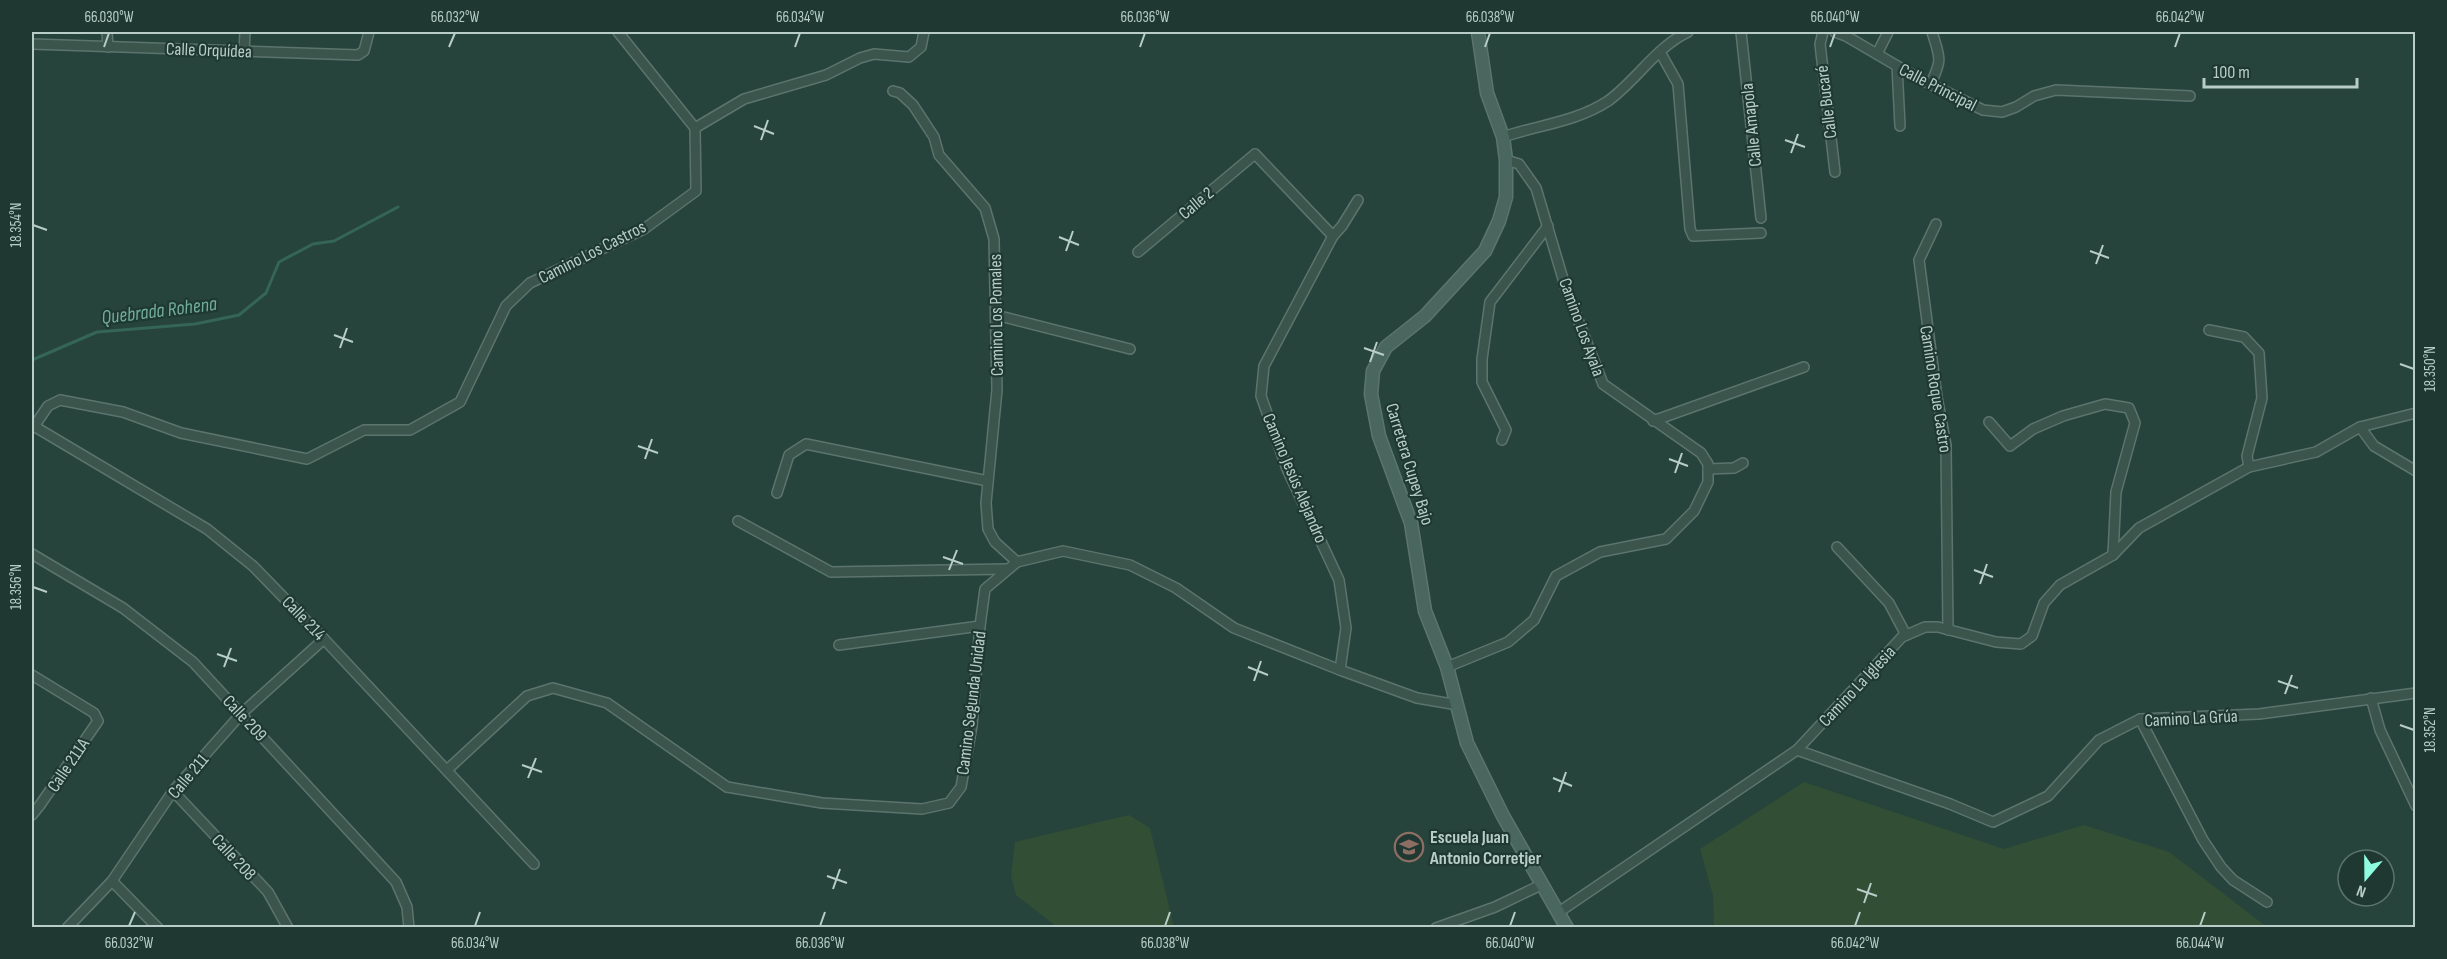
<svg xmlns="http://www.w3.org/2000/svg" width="2447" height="959" viewBox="0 0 2447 959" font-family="'Sofia Sans Condensed',sans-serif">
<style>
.green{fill:#324e35}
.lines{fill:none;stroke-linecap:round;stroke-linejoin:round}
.stream{stroke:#346557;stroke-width:3}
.street-casing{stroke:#5c746d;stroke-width:12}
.secondary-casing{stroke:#5c746d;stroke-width:15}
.street{stroke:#3b544c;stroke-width:9}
.secondary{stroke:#49675f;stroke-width:12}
.ticks{fill:none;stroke:#b8cdc8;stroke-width:2}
.labels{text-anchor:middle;stroke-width:4.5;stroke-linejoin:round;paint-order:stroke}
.street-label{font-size:18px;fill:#b8cdc8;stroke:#1f3932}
.poi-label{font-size:18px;font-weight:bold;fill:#b8cdc8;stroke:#1f3932;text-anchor:start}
.water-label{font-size:20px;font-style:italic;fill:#71ad9b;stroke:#1f3932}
.neatline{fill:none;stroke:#b8cdc8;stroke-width:2}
.ticks-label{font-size:15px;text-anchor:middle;fill:#b8cdc8}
</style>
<rect width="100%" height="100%" fill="#26443b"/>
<!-- green -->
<g class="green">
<polygon points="1804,782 2004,849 2084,825 2169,852 2267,927 1714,927 1713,895 1700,849"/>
<polygon points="1129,815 1150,828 1174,927 1057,927 1016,895 1011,876 1015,842"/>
</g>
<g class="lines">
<!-- stream -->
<polyline class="stream" points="32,360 97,332 195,324 239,315 266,293 279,262 313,244 334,241 398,207"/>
<!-- street casing -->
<g class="street-casing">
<g id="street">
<polyline points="107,32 108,47"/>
<polyline points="1741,32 1761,218"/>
<polyline points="1823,32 1820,44 1835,172"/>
<polyline points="1835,32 1846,36 1916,77 1983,110 2002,112 2016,107 2034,96 2056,90 2190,96"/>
<polyline points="32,44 358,55 364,51 369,32"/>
<polyline points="244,51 245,32"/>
<polyline points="1660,52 1678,84 1690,229 1693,236 1761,233"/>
<polyline points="1877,54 1888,32"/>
<polyline points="1897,66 1900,126"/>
<path d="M1930,85C1943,59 1940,58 1932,32"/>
<polyline points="893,91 900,93 913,105 934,137 939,155 985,208 994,239 997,390 986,503 988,529 995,542 1017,562"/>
<polyline points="695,128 744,99 826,75 860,58 874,54 909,57 921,47 924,32"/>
<path d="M1503,137C1538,125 1576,122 1608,101C1636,81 1656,47 1688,32"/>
<polyline points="1936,224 1919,260 1937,397 1946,445 1948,630"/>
<polyline points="1138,252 1255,154 1333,236"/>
<polyline points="996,315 1130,349"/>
<polyline points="2209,330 2244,337 2259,353 2262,398 2247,456 2249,467"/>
<polyline points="1653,421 1804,367"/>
<polyline points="1989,422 2010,446 2033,429 2063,416 2105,404 2129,408 2135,423 2116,492 2113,555"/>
<polyline points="32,425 207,529 253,566 324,639 534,864"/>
<polyline points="35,425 48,406 60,400 123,412 181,433 307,459 364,430 410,430 460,402 506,306 530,283 644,229 696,191 695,128 618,32"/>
<polyline points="2360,427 2374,446 2416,471"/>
<polyline points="1502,440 1506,430 1482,382 1482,359 1490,302 1548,226"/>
<polyline points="1708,469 1734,468 1743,463"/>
<polyline points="777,493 789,455 806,444 988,481"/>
<polyline points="738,521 831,572 1007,569"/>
<polyline points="1837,547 1889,603 1906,635"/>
<polyline points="32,554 123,608 193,662 396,882 407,907 409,928"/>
<polyline points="839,645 980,626"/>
<polyline points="1447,667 1508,642 1534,620 1556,576 1600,552 1666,539 1694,511 1708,482 1708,464 1701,453 1603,384 1566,289 1536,188 1519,164 1506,160"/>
<polyline points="1340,670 1346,628 1339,580 1287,469 1261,396 1264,366 1333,236 1342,226 1358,200"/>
<polyline points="32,675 94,713 98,721 40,805 32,815"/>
<polyline points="2371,698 2380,730 2416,806"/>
<polyline points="2140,719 2203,840 2221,867 2233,880 2267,902"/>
<polyline points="1797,750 1950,804 1993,822 2048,796 2099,740 2140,719 2259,714 2416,693"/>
<polyline points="447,770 527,696 553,688 607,703 727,787 822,803 922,809 949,803 961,787 972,726 980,626 985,589 1017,562 1063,551 1130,565 1176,588 1234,628 1340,670 1417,698 1458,705"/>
<polyline points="173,791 268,892 288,928"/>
<polyline points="112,881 158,928"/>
<polyline points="1559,912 1797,750 1902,637 1925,627 1938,627 1996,642 2021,644 2032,636 2044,603 2060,585 2113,555 2139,528 2249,467 2316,452 2360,427 2416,413"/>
<polyline points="67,928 112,881 173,791 241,714 324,639"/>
<polyline points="1436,928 1495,907 1543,884"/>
</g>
</g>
<!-- secondary casing -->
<g class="secondary-casing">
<polyline id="secondary" points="1478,32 1487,93 1503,137 1506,160 1506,197 1499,221 1485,251 1425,316 1386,347 1373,371 1371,394 1379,436 1411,523 1425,611 1447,667 1467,743 1503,816 1567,928"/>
</g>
<!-- street -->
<use href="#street" class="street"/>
<!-- secondary -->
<use href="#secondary" class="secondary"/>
</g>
<!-- ticks -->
<path class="ticks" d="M104,47L109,33M449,47L455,33M795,47L800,33M1140,47L1145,33M1485,47L1490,33M1830,47L1835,33M2175,47L2180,33M754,126L774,134M761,140L768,120M1785,140L1805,147M1791,153L1798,134M33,225L47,230M1059,237L1079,245M1066,251L1073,231M2090,251L2109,258M2096,264L2103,245M334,335L353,342M340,348L347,328M1364,348L1384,355M1370,362L1377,342M2400,364L2414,369M638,446L658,453M645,459L652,439M1669,459L1688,466M1675,473L1682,453M943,557L963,564M949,570L957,550M1974,570L1993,577M1980,584L1987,564M33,587L47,592M217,654L237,661M224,667L231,648M1248,667L1268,675M1254,681L1261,661M2278,681L2298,688M2285,694L2292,675M2400,725L2414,730M522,765L542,772M528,778L536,758M1553,778L1572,786M1559,792L1566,772M827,876L847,883M833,889L840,869M1857,889L1877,896M1864,903L1871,883M129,926L135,912M475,926L480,912M820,926L825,912M1165,926L1170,912M1510,926L1515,912M1855,926L1860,912M2200,926L2205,912"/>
<!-- icons -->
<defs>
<g id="school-ring" transform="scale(1.5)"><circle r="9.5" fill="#1f3932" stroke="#8d6e63" stroke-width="1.5"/><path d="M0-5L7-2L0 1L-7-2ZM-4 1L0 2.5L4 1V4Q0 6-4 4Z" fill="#8d6e63"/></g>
</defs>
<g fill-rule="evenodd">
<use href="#school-ring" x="1409" y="847"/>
</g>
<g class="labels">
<!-- street labels -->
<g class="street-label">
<text transform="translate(209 50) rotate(2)" y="6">Calle Orquídea</text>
<text transform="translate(1938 87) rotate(27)" y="6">Calle Principal</text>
<text transform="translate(1826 102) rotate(-97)" y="6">Calle Bucaré</text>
<text transform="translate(1751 125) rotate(-96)" y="6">Calle Amapola</text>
<text transform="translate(1196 203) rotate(-40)" y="6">Calle 2</text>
<text transform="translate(592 252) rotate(-27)" y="6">Camino Los Castros</text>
<text transform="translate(996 315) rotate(-91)" y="6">Camino Los Pomales</text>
<text transform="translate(1582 327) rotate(70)" y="6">Camino Los Ayala</text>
<text transform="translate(1936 389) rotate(81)" y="6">Camino Roque Castro</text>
<text transform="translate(1410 464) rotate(73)" y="6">Carretera Cupey Bajo</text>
<text transform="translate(1295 478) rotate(67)" y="6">Camino Jesús Alejandro</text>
<text transform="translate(304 618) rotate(46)" y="6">Calle 214</text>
<text transform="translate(1857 686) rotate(-47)" y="6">Camino La Iglesia</text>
<text transform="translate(971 703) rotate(-83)" y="6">Camino Segunda Unidad</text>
<text transform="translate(245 718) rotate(47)" y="6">Calle 209</text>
<text transform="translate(2191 718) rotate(-3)" y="6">Camino La Grúa</text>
<text transform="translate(68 765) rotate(-56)" y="6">Calle 211A</text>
<text transform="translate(188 776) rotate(-50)" y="6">Calle 211</text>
<text transform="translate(234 857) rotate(47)" y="6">Calle 208</text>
</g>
<!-- poi labels -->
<g class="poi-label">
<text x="1430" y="843">Escuela Juan<tspan x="1430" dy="21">Antonio Corretjer</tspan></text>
</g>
<!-- water labels -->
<g class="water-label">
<text transform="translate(159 310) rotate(-7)" y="7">Quebrada Rohena</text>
</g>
</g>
<!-- border -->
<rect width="2447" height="959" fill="none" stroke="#1f3932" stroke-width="66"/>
<!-- north arrow -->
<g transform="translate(2366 878) rotate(200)"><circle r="28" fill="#1f3932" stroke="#5c746e" stroke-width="1.5"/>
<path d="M0-4.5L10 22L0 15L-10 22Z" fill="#8ffcdf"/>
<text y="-9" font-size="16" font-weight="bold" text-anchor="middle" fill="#b8cdc8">N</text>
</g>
<!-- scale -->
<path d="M2204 78v9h153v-9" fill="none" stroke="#b8cdc8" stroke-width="3"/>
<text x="2213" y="78" font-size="18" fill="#b8cdc8" stroke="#1f3932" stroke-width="4.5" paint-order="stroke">100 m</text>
<rect x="33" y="33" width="2381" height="893" class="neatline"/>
<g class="ticks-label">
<text x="109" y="22">66.030°W</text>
<text x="455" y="22">66.032°W</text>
<text x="800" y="22">66.034°W</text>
<text x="1145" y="22">66.036°W</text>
<text x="1490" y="22">66.038°W</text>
<text x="1835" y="22">66.040°W</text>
<text x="2180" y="22">66.042°W</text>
<text transform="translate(16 225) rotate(-90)" y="5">18.354°N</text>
<text transform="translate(2430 369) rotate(-90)" y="5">18.350°N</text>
<text transform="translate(16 587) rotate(-90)" y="5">18.356°N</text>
<text transform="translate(2430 730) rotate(-90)" y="5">18.352°N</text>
<text x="129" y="948">66.032°W</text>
<text x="475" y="948">66.034°W</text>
<text x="820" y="948">66.036°W</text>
<text x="1165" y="948">66.038°W</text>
<text x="1510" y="948">66.040°W</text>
<text x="1855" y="948">66.042°W</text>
<text x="2200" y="948">66.044°W</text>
</g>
</svg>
